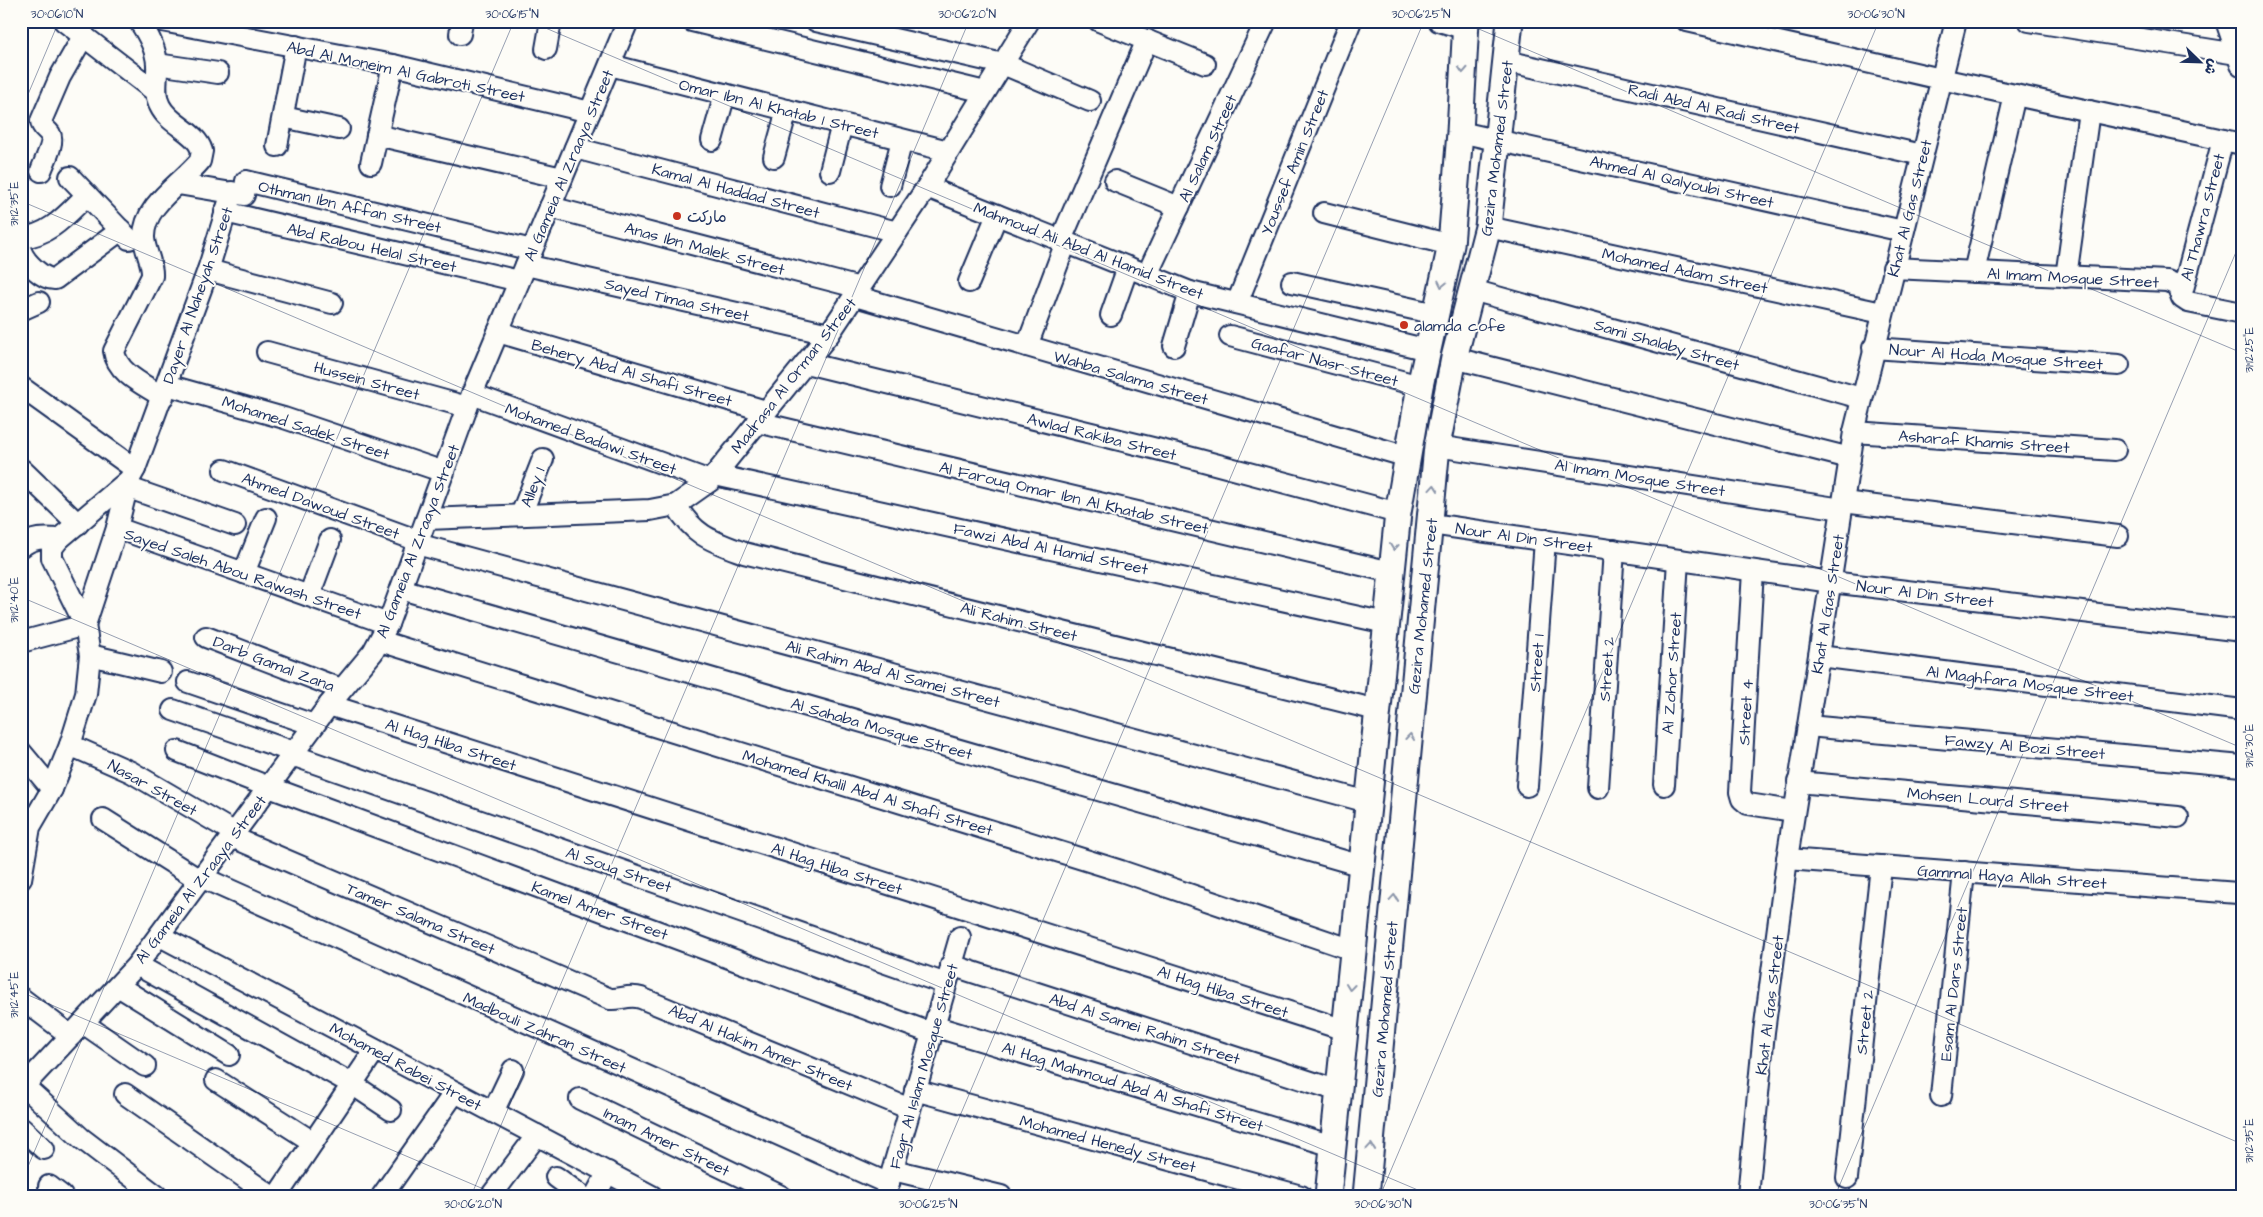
<svg xmlns="http://www.w3.org/2000/svg" width="2263" height="1217" viewBox="0 0 2263 1217" font-family="'Architects Daughter','Playpen Sans Arabic',sans-serif">
<style>
.lines{fill:none;stroke-linecap:round;stroke-linejoin:round}
.minor-casing{stroke:#1b2f5e;stroke-width:24}
.major-casing{stroke:#1b2f5e;stroke-width:29}
.minor{stroke:#fdfcf7;stroke-width:20}
.major{stroke:#fdfcf7;stroke-width:25}
.oneway{stroke:#8c96aa}
.ticks{fill:none;stroke:#1b2f5e;stroke-width:1;stroke-opacity:0.45}
.poi-dot{fill:#c8321e;stroke:#fdfcf7;stroke-width:2}
.labels{text-anchor:middle;stroke-width:4;stroke-linejoin:round;paint-order:stroke}
.street-label{font-size:16px;fill:#1b2f5e;stroke:#fdfcf7}
.poi-label{font-size:16px;fill:#1b2f5e;stroke:#fdfcf7;text-anchor:start}
.neatline{fill:none;stroke:#1b2f5e;stroke-width:2}
.ticks-label{font-size:12px;text-anchor:middle;fill:#1b2f5e}
</style>
<rect width="100%" height="100%" fill="#fdfcf7"/>
<filter id="ink" filterUnits="userSpaceOnUse"><feTurbulence type="fractalNoise" baseFrequency=".02" numOctaves="2"/><feDisplacementMap in="SourceGraphic" scale="10" xChannelSelector="R" yChannelSelector="G"/><feConvolveMatrix kernelMatrix="1 2 1 2 8 2 1 2 1" color-interpolation-filters="sRGB"/></filter>
<g filter="url(#ink)">
<g class="lines">
<!-- minor casing -->
<g class="minor-casing">
<g id="minor">
<polyline points="64,21 156,92"/>
<path d="M139,21C148,34 156,48 157,64C158,78 153,93 160,106C169,125 196,131 202,151L200,161C181,184 143,205 144,238C145,252 153,263 152,276L114,351C117,374 145,385 163,397"/>
<polyline points="162,21 393,65 590,112"/>
<polyline points="692,21 985,92"/>
<polyline points="816,21 1003,64 1090,101"/>
<polyline points="1099,21 1205,64"/>
<polyline points="1439,21 1466,29"/>
<polyline points="1687,21 1941,79 2242,144"/>
<polyline points="2029,21 2237,54"/>
<polyline points="2226,21 2241,65"/>
<polyline points="460,34 462,21"/>
<polyline points="546,49 551,21"/>
<polyline points="1506,61 1922,155"/>
<polyline points="157,64 218,73"/>
<polyline points="610,65 948,151"/>
<polyline points="283,117 339,129"/>
<polyline points="1460,132 1903,231"/>
<polyline points="377,135 562,178"/>
<polyline points="712,140 725,94"/>
<polyline points="277,146 296,46"/>
<polyline points="575,148 897,232"/>
<polyline points="774,157 787,110"/>
<polyline points="371,163 393,65"/>
<path d="M41,171C44,162 55,143 50,134C46,128 42,129 41,121L60,77L84,35"/>
<polyline points="830,171 842,124"/>
<polyline points="70,177 129,239"/>
<polyline points="1115,181 1179,207"/>
<polyline points="178,184 244,195 246,181 532,250"/>
<polyline points="890,186 902,140"/>
<polyline points="927,187 1190,292 1428,350"/>
<polyline points="550,207 860,288"/>
<polyline points="225,212 519,281"/>
<polyline points="1324,213 1451,245"/>
<polyline points="1488,227 1882,313"/>
<path d="M21,238C51,235 67,214 87,195"/>
<polyline points="1061,240 1147,40"/>
<path d="M21,251C25,262 43,280 55,279L121,230"/>
<polyline points="526,265 829,334"/>
<polyline points="1893,268 2167,281 2177,285 2182,298 2188,302 2242,313"/>
<polyline points="208,270 332,303"/>
<polyline points="1974,272 2015,95"/>
<polyline points="1147,275 1266,21"/>
<polyline points="2066,277 2089,111"/>
<polyline points="969,282 997,215"/>
<polyline points="1292,282 1436,314"/>
<polyline points="1472,290 1861,398"/>
<polyline points="2182,293 2223,140"/>
<polyline points="855,296 1408,457"/>
<polyline points="1237,303 1351,21"/>
<polyline points="21,310 39,302"/>
<polyline points="1111,315 1128,267"/>
<polyline points="498,332 766,411"/>
<polyline points="1230,336 1420,386"/>
<polyline points="1027,346 1066,242"/>
<polyline points="1174,346 1190,292"/>
<polyline points="1873,348 2119,365"/>
<polyline points="267,352 467,407"/>
<polyline points="1454,358 1850,458"/>
<polyline points="806,363 1181,455 1398,513"/>
<polyline points="167,385 284,418 444,472"/>
<polyline points="21,387 135,469"/>
<polyline points="472,394 710,481"/>
<polyline points="757,422 1391,572"/>
<polyline points="1854,432 2115,450"/>
<polyline points="1437,446 1842,509"/>
<polyline points="21,469 78,524"/>
<polyline points="224,470 419,541"/>
<polyline points="715,475 1386,623"/>
<polyline points="129,480 117,528 388,624"/>
<polyline points="129,488 235,525"/>
<polyline points="1843,502 2118,536"/>
<path d="M676,505C694,536 712,541 744,553L1377,710"/>
<polyline points="521,515 543,459"/>
<polyline points="427,519 650,510 676,505 710,481 829,334 927,187 1029,21"/>
<polyline points="1431,524 1831,582 2242,631"/>
<polyline points="417,544 1368,802"/>
<path d="M21,547C33,537 44,538 59,539"/>
<polyline points="1753,571 1740,792 1742,799 1748,804 1793,811"/>
<polyline points="244,573 266,518"/>
<polyline points="401,589 1362,866"/>
<polyline points="309,596 330,540"/>
<polyline points="206,637 341,689"/>
<polyline points="25,641 85,625 117,528"/>
<polyline points="380,641 1121,871 1353,950"/>
<polyline points="90,655 161,672"/>
<polyline points="1819,656 2242,710"/>
<polyline points="188,682 314,725"/>
<polyline points="329,705 1345,1030"/>
<polyline points="173,710 294,752"/>
<polyline points="1808,726 2242,766"/>
<polyline points="70,745 131,772 235,833"/>
<polyline points="177,751 269,787 931,1033"/>
<polyline points="21,752 52,789"/>
<polyline points="292,755 946,984"/>
<polyline points="1798,782 2178,817"/>
<polyline points="1664,785 1678,560"/>
<polyline points="1527,786 1545,540"/>
<polyline points="1598,788 1614,550"/>
<polyline points="103,819 201,881"/>
<path d="M232,837L610,999C621,1000 629,994 641,998L910,1109"/>
<polyline points="1787,859 2238,893"/>
<polyline points="203,878 889,1184"/>
<polyline points="21,879 30,827 52,789 70,745 86,694 90,655 85,625 52,558 52,548 59,539 129,480 135,469 208,270 232,192"/>
<polyline points="160,936 652,1196"/>
<polyline points="137,965 352,1084 391,1110"/>
<polyline points="951,965 1339,1091"/>
<polyline points="118,986 229,1055"/>
<polyline points="21,998 71,1036"/>
<polyline points="83,1023 145,1066"/>
<polyline points="933,1026 1333,1146"/>
<polyline points="216,1080 313,1142"/>
<polyline points="24,1086 81,1138 157,1196"/>
<polyline points="21,1089 137,965 329,705 373,652 388,624 472,394 628,21"/>
<polyline points="915,1090 1301,1196"/>
<polyline points="125,1094 271,1196"/>
<polyline points="1941,1096 1964,872"/>
<polyline points="580,1099 781,1196"/>
<polyline points="493,1112 513,1070"/>
<polyline points="21,1128 44,1149"/>
<polyline points="893,1170 1001,1196"/>
<polyline points="556,1177 582,1196"/>
<polyline points="1847,1178 1881,866"/>
<polyline points="49,1186 62,1196"/>
<polyline points="277,1196 375,1050"/>
<polyline points="382,1196 455,1092"/>
<polyline points="491,1196 537,1135"/>
<polyline points="595,1196 608,1172"/>
<polyline points="885,1196 960,937"/>
<polyline points="1748,1196 1764,1032 1787,859 1854,432 1956,21"/>
</g>
</g>
<!-- major casing -->
<g class="major-casing">
<g id="major">
<polyline points="1328,1196 1398,513 1420,386 1451,245 1460,132 1466,21"/>
<polyline points="1366,1196 1437,446 1454,358 1488,227 1510,21"/>
</g>
</g>
<!-- minor -->
<use href="#minor" class="minor"/>
<!-- major -->
<use href="#major" class="major"/>
</g>
<!-- one-way arrows -->
<defs><path id="oneway-chevron" d="M-2-3.5L2.5 0L-2 3.5" fill="none" stroke-width="1.6" stroke-linecap="round" stroke-linejoin="round" transform="scale(1.25)"/></defs>
<g class="oneway">
<use href="#oneway-chevron" transform="translate(1463 70) rotate(93)"/>
<use href="#oneway-chevron" transform="translate(1442 284) rotate(102)"/>
<use href="#oneway-chevron" transform="translate(1434 488) rotate(-85)"/>
<use href="#oneway-chevron" transform="translate(1394 547) rotate(96)"/>
<use href="#oneway-chevron" transform="translate(1410 737) rotate(-84)"/>
<use href="#oneway-chevron" transform="translate(1394 898) rotate(-85)"/>
<use href="#oneway-chevron" transform="translate(1350 987) rotate(96)"/>
<use href="#oneway-chevron" transform="translate(1371 1147) rotate(-85)"/>
</g>
</g>
<!-- ticks -->
<path class="ticks" d="M529,21L2242,748M1460,21L2242,353M21,111L59,21M21,201L2242,1144M21,597L1432,1196M21,992L500,1196M21,1183L514,21M471,1196L969,21M926,1196L1424,21M1380,1196L1879,21M1835,1196L2242,238"/>
<!-- markers -->
<g class="poi-dot">
<circle cx="677" cy="216" r="5"/>
<circle cx="1404" cy="325" r="5"/>
</g>
<g class="labels">
<!-- street labels -->
<g class="street-label">
<text transform="translate(406 71) rotate(12)" y="6">Abd Al Moneim Al Gabroti Street</text>
<text transform="translate(779 108) rotate(14)" y="6">Omar Ibn Al Khatab 1 Street</text>
<text transform="translate(1714 108) rotate(13)" y="6">Radi Abd Al Radi Street</text>
<text transform="translate(1207 148) rotate(-65)" y="6">Al Salam Street</text>
<text transform="translate(1496 148) rotate(-83)" y="6">Gezira Mohamed Street</text>
<text transform="translate(1294 162) rotate(-68)" y="6">Youssef Amin Street</text>
<text transform="translate(568 165) rotate(-67)" y="6">Al Gameia Al Zraaya Street</text>
<text transform="translate(1682 181) rotate(13)" y="6">Ahmed Al Qalyoubi Street</text>
<text transform="translate(736 190) rotate(15)" y="6">Kamal Al Haddad Street</text>
<text transform="translate(350 206) rotate(13)" y="6">Othman Ibn Affan Street</text>
<text transform="translate(1909 208) rotate(-76)" y="6">Khat Al Gas Street</text>
<text transform="translate(2202 217) rotate(-75)" y="6">Al Thawra Street</text>
<text transform="translate(372 247) rotate(13)" y="6">Abd Rabou Helal Street</text>
<text transform="translate(705 248) rotate(15)" y="6">Anas Ibn Malek Street</text>
<text transform="translate(1089 250) rotate(21)" y="6">Mahmoud Ali Abd Al Hamid Street</text>
<text transform="translate(1685 270) rotate(12)" y="6">Mohamed Adam Street</text>
<text transform="translate(2073 277) rotate(3)" y="6">Al Imam Mosque Street</text>
<text transform="translate(197 295) rotate(-71)" y="6">Dayer Al Naheyah Street</text>
<text transform="translate(677 299) rotate(13)" y="6">Sayed Timaa Street</text>
<text transform="translate(1667 344) rotate(16)" y="6">Sami Shalaby Street</text>
<text transform="translate(1996 356) rotate(4)" y="6">Nour Al Hoda Mosque Street</text>
<text transform="translate(1325 361) rotate(15)" y="6">Gaafar Nasr Street</text>
<text transform="translate(632 372) rotate(16)" y="6">Behery Abd Al Shafi Street</text>
<text transform="translate(793 375) rotate(-52)" y="6">Madrasa Al Orman Street</text>
<text transform="translate(1131 377) rotate(16)" y="6">Wahba Salama Street</text>
<text transform="translate(367 380) rotate(15)" y="6">Hussein Street</text>
<text transform="translate(306 427) rotate(18)" y="6">Mohamed Sadek Street</text>
<text transform="translate(1102 436) rotate(14)" y="6">Awlad Rakiba Street</text>
<text transform="translate(591 438) rotate(20)" y="6">Mohamed Badawi Street</text>
<text transform="translate(1984 441) rotate(4)" y="6">Asharaf Khamis Street</text>
<text transform="translate(1640 477) rotate(9)" y="6">Al Imam Mosque Street</text>
<text transform="translate(532 487) rotate(-69)" y="6">Alley 1</text>
<text transform="translate(1074 497) rotate(13)" y="6">Al Farouq Omar Ibn Al Khatab Street</text>
<text transform="translate(321 505) rotate(20)" y="6">Ahmed Dawoud Street</text>
<text transform="translate(1524 537) rotate(8)" y="6">Nour Al Din Street</text>
<text transform="translate(417 541) rotate(-69)" y="6">Al Gameia Al Zraaya Street</text>
<text transform="translate(1051 548) rotate(12)" y="6">Fawzi Abd Al Hamid Street</text>
<text transform="translate(243 573) rotate(19)" y="6">Sayed Saleh Abou Rawash Street</text>
<text transform="translate(1925 593) rotate(7)" y="6">Nour Al Din Street</text>
<text transform="translate(1827 604) rotate(-81)" y="6">Khat Al Gas Street</text>
<text transform="translate(1422 606) rotate(-84)" y="6">Gezira Mohamed Street</text>
<text transform="translate(1019 621) rotate(14)" y="6">Ali Rahim Street</text>
<text transform="translate(274 663) rotate(21)" y="6">Darb Gamal Zana</text>
<text transform="translate(1536 663) rotate(-86)" y="6">Street 1</text>
<text transform="translate(1606 669) rotate(-86)" y="6">Street 2</text>
<text transform="translate(893 673) rotate(15)" y="6">Ali Rahim Abd Al Samei Street</text>
<text transform="translate(1671 673) rotate(-86)" y="6">Al Zohor Street</text>
<text transform="translate(2030 683) rotate(7)" y="6">Al Maghfara Mosque Street</text>
<text transform="translate(1745 712) rotate(-87)" y="6">Street 4</text>
<text transform="translate(882 728) rotate(16)" y="6">Al Sahaba Mosque Street</text>
<text transform="translate(451 744) rotate(18)" y="6">Al Hag Hiba Street</text>
<text transform="translate(2025 746) rotate(5)" y="6">Fawzy Al Bozi Street</text>
<text transform="translate(153 787) rotate(29)" y="6">Nasar Street</text>
<text transform="translate(868 792) rotate(17)" y="6">Mohamed Khalil Abd Al Shafi Street</text>
<text transform="translate(1988 799) rotate(5)" y="6">Mohsen Lourd Street</text>
<text transform="translate(837 868) rotate(18)" y="6">Al Hag Hiba Street</text>
<text transform="translate(619 869) rotate(19)" y="6">Al Souq Street</text>
<text transform="translate(2012 876) rotate(4)" y="6">Gammal Haya Allah Street</text>
<text transform="translate(200 879) rotate(-53)" y="6">Al Gameia Al Zraaya Street</text>
<text transform="translate(600 910) rotate(20)" y="6">Kamel Amer Street</text>
<text transform="translate(421 918) rotate(23)" y="6">Tamer Salama Street</text>
<text transform="translate(1953 984) rotate(-84)" y="6">Esam Al Dars Street</text>
<text transform="translate(1223 991) rotate(18)" y="6">Al Hag Hiba Street</text>
<text transform="translate(1769 1005) rotate(-83)" y="6">Khat Al Gas Street</text>
<text transform="translate(1384 1009) rotate(-85)" y="6">Gezira Mohamed Street</text>
<text transform="translate(1864 1022) rotate(-84)" y="6">Street 2</text>
<text transform="translate(1145 1028) rotate(18)" y="6">Abd Al Samei Rahim Street</text>
<text transform="translate(545 1032) rotate(24)" y="6">Madbouli Zahran Street</text>
<text transform="translate(761 1047) rotate(23)" y="6">Abd Al Hakim Amer Street</text>
<text transform="translate(406 1066) rotate(28)" y="6">Mohamed Rabei Street</text>
<text transform="translate(923 1066) rotate(-74)" y="6">Fagr Al Islam Mosque Street</text>
<text transform="translate(1133 1086) rotate(17)" y="6">Al Hag Mahmoud Abd Al Shafi Street</text>
<text transform="translate(667 1141) rotate(26)" y="6">Imam Amer Street</text>
<text transform="translate(1108 1143) rotate(15)" y="6">Mohamed Henedy Street</text>
</g>
<!-- poi labels -->
<g class="poi-label">
<text x="687" y="222">ماركت</text>
<text x="1414" y="331">alamda cofe</text>
</g>
</g>
<!-- margin -->
<rect width="2263" height="1217" fill="none" stroke="#fdfcf7" stroke-width="55"/>
<!-- north arrow -->
<g transform="translate(2200 62) rotate(113)" stroke="#fdfcf7" stroke-width="4" paint-order="stroke">
<path d="M0-4L9 19L0 12L-9 19Z" fill="#1b2f5e"/>
<text y="-8" font-size="14" font-weight="bold" text-anchor="middle" fill="#1b2f5e">ش</text>
</g>
<rect x="28" y="28" width="2208" height="1162" class="neatline"/>
<g class="ticks-label">
<text x="57" y="18">30°06'10"N</text>
<text x="512" y="18">30°06'15"N</text>
<text x="967" y="18">30°06'20"N</text>
<text x="1421" y="18">30°06'25"N</text>
<text x="1876" y="18">30°06'30"N</text>
<text transform="translate(14 204) rotate(-90)" y="4">31°12'35"E</text>
<text transform="translate(2249 350) rotate(-90)" y="4">31°12'25"E</text>
<text transform="translate(14 600) rotate(-90)" y="4">31°12'40"E</text>
<text transform="translate(2249 746) rotate(-90)" y="4">31°12'30"E</text>
<text transform="translate(14 995) rotate(-90)" y="4">31°12'45"E</text>
<text transform="translate(2249 1141) rotate(-90)" y="4">31°12'35"E</text>
<text x="473" y="1208">30°06'20"N</text>
<text x="928" y="1208">30°06'25"N</text>
<text x="1383" y="1208">30°06'30"N</text>
<text x="1838" y="1208">30°06'35"N</text>
</g>
</svg>
